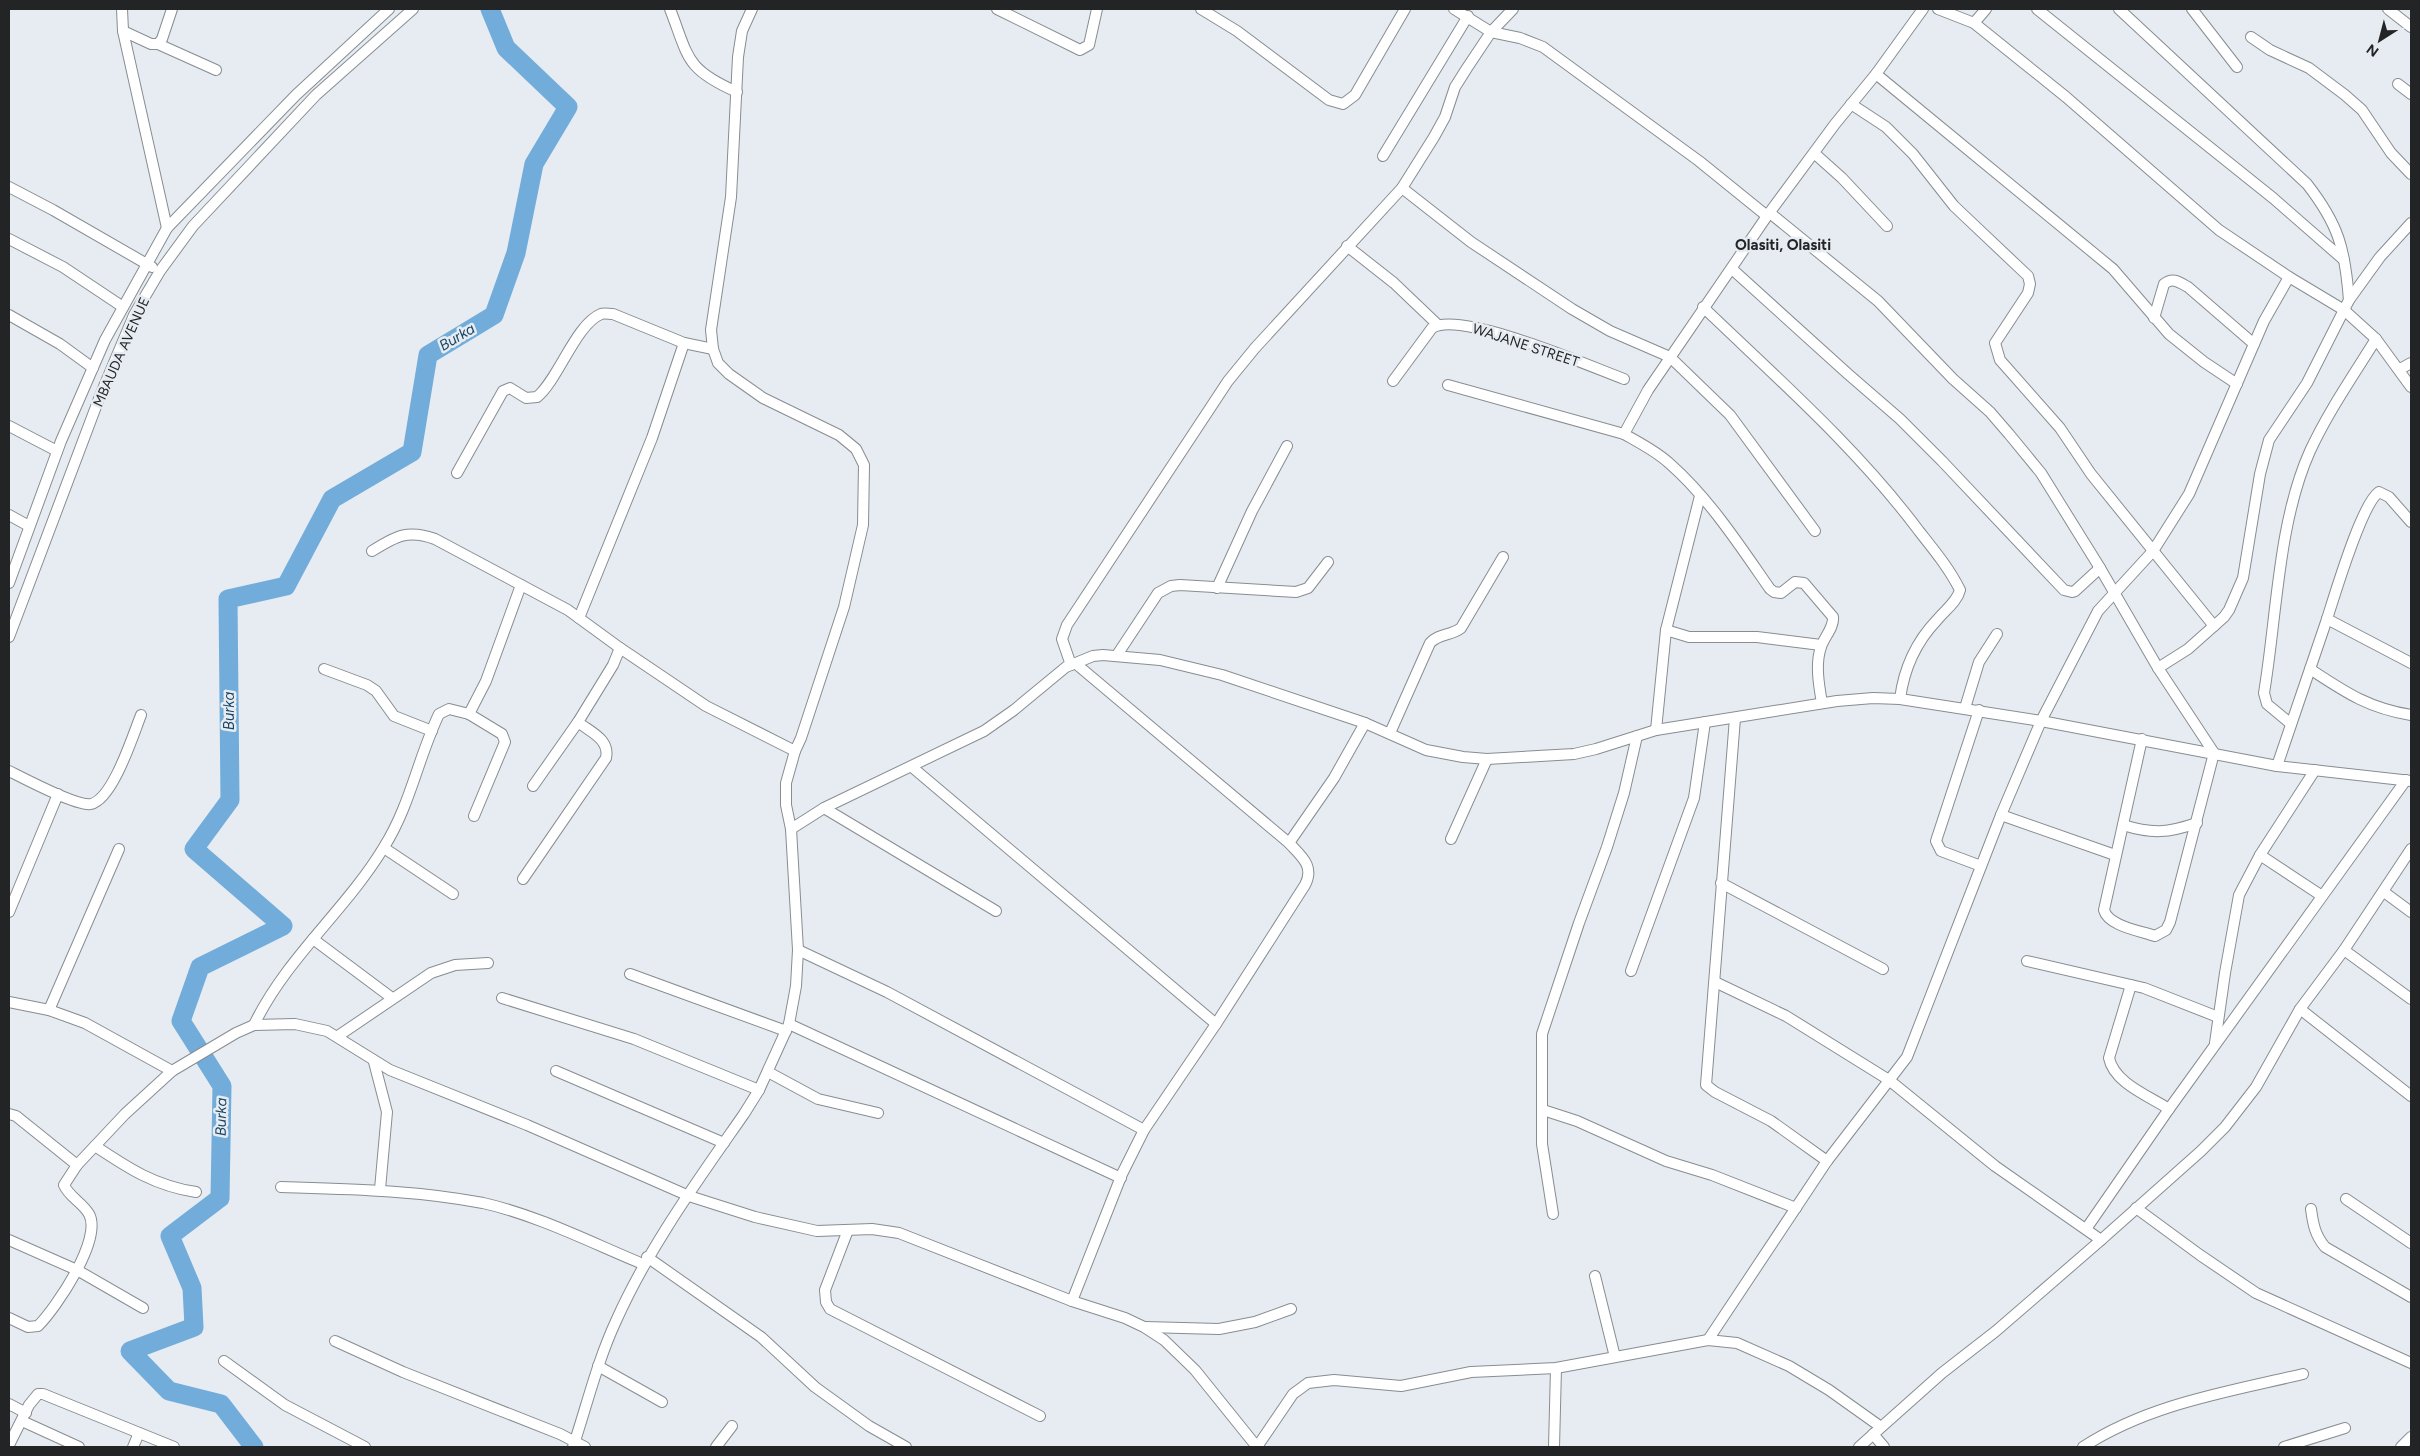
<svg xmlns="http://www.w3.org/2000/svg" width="2420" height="1456" viewBox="0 0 2420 1456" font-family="Figtree,sans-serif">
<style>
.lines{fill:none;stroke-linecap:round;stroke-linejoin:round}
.river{stroke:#71acda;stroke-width:19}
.minor-casing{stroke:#878d91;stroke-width:12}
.minor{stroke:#fff;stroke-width:10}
.labels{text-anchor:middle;stroke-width:5;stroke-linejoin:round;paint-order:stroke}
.street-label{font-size:14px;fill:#222426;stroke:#e6ecf1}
.neighbourhood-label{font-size:15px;font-weight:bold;fill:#222426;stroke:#e6ecf1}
.water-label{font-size:15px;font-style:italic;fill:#184564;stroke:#e6ecf1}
</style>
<rect width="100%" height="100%" fill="#e6ecf1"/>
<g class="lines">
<!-- river -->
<polyline class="river" points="254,1447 221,1404 169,1391 130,1351 194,1327 192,1288 170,1236 220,1198 222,1086 181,1021 200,967 283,926 194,849 230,800 228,599 286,586 332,499 412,452 428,355 494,315 516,253 534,164 568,107 506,48 490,9"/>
<!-- minor casing -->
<g class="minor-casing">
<g id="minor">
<polyline points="122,9 123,31 167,228"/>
<path d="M670,9C689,58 685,69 737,92"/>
<polyline points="997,9 1080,50 1089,45 1097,9"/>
<polyline points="1201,9 1237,31 1329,100 1343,104 1355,95 1405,9"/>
<polyline points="1454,9 1491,32 1520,38 1543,47 1699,161 1767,216"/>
<polyline points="1938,9 1974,23 2066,97 2219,230 2289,277 2344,310 2376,339 2411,387"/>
<polyline points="2037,9 2273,198 2344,260"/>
<path d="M2119,9L2307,184C2339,225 2345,249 2349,300"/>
<polyline points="2192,9 2237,67"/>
<polyline points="2388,9 2411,27"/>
<polyline points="1974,23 1986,9"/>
<polyline points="123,31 151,44 158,44 162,39 172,9"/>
<polyline points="2251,37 2270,50 2309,68 2345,95 2362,110 2391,153 2411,174"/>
<polyline points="158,44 216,70"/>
<polyline points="1876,74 2113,269 2169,334 2204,362 2237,384"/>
<polyline points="2398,84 2411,94"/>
<polyline points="1851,104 1886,127 1913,154 1954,206 2028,276 2030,284 2028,293 1995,343 2000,360 2060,428 2091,474 2214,626"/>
<polyline points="1814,153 1842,178 1887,226"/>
<polyline points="1383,156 1468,16"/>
<polyline points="9,187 53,210 152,267"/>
<polyline points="1402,188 1471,242 1572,309 1610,331 1670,357 1730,415 1815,531"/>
<path d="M1770,213L1878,301L1953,379L1990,412L2009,434L2041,473L2100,568L2158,668L2214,753L2170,922L2166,930L2155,936C2141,931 2108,926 2104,910L2142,739"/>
<polyline points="9,239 63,267 123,307"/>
<polyline points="1347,246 1394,283 1438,325"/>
<polyline points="1732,269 1848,374 1900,419 1942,461 2064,590 2072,592 2075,591 2100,568"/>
<path d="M1703,307C1778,379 1857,448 1919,531C1934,550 1949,568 1960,590C1957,602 1945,610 1937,620C1915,643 1904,668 1900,699"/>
<polyline points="9,315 60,344 93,368"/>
<path d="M2154,318L2164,284C2173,277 2179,282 2188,287L2254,344"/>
<polyline points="2400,369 2411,363"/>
<path d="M1393,381L1432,328C1461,310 1589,366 1624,379"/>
<path d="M1448,385L1624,434C1640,443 1656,451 1669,463C1709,498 1740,546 1770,589L1774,592L1781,593L1795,582L1804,583L1833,617C1834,628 1824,637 1821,647C1815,664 1819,686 1822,703"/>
<polyline points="9,426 57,451"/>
<polyline points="1624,434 1648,390 1767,216 1835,124 1876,74 1923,9"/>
<path d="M457,473L503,391L510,388L526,398L537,397C558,380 576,324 601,314C604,313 609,314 613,314L684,343L713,349"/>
<polyline points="9,515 29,526"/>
<path d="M372,551C396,536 408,529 435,539L568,610L620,648L613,665L578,722C590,732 610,739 606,758L523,879"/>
<polyline points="9,583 61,441 105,340 167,228 296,95 389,9"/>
<polyline points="1217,588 1252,511 1287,446"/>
<polyline points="579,618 652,438 684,343"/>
<polyline points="2327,619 2411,663"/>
<polyline points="1666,630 1689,637 1757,637 1821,645"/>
<polyline points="9,637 100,396 134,315 160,271 193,226 316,95 413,9"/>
<polyline points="620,648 706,706 795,751"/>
<polyline points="1117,655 1158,593 1171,586 1180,585 1296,592 1308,588 1328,562"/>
<polyline points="1071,665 1062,639 1067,625 1228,381 1255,348 1402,188 1434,137 1445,117 1455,87 1467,68 1491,32 1513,9"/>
<polyline points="2158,668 2188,649 2224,617 2229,610 2243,578 2260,474 2269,440 2307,383 2349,300 2380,257 2411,223"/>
<polyline points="324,669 367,685 376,691 394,716 432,731"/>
<path d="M2310,669C2345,692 2368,708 2411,715"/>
<polyline points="1965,708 1979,662 1997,634"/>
<polyline points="1979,710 1936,841 1941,851 1981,866"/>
<polyline points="469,714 502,734 505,742 474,816"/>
<polyline points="1735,718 1706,1085 1715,1092 1771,1121 1827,1161"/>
<path d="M2291,724L2267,704L2264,693C2277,615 2278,522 2310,451C2328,412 2353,376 2376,339"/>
<polyline points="1656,730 1666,630 1700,496"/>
<path d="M1390,733L1430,643C1439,633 1451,636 1461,628L1503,557"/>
<path d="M2277,766C2293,718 2310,670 2326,622C2334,598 2361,504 2379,492L2389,497L2411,522"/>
<polyline points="912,767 1216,1024"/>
<path d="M9,771C23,778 78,807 91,804C113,799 133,735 141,715"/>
<polyline points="533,786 578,722"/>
<polyline points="824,808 996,911"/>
<polyline points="2001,815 2115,855"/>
<path d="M2123,825C2152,834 2168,833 2197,823"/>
<polyline points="791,829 824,808 984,731 1014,710 1066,667 1093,656 1103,655 1160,660 1222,675 1365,723 1426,750 1463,757 1487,759 1574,754 1596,749 1656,730 1837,701 1873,698 1900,699 2041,721 2277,766 2411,781"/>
<polyline points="1451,839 1487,759"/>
<polyline points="1289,843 1334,778 1365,723"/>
<polyline points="384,848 453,894"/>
<polyline points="2260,855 2322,896"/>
<polyline points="1721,883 1883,969"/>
<polyline points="2384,892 2411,912"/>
<polyline points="9,912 58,794"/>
<polyline points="313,939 392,998"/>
<polyline points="798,950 887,992 1144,1130"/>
<polyline points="2344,950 2411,999"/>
<polyline points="2027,961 2144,988 2218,1017"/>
<polyline points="1631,971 1694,798 1705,722"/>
<polyline points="630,974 786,1031"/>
<polyline points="1715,982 1786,1016 1889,1080 1995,1166 2101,1240"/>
<path d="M2131,985L2109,1058C2114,1083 2149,1096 2169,1109"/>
<polyline points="502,998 634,1039 759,1090"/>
<polyline points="9,1002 49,1010 85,1023 172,1071"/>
<polyline points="2300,1009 2411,1096"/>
<polyline points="49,1010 119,849"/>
<polyline points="789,1024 1121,1178"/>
<path d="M254,1025C286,958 346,910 384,847C410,806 418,758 439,714L449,709L469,714L486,681L521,585"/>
<polyline points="338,1036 431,973 455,965 488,963"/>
<polyline points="2215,1043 2225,973 2239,895 2260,855 2315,770"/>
<polyline points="374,1062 387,1112 380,1189"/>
<polyline points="556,1071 724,1143"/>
<polyline points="768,1072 818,1099 878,1113"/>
<polyline points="1543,1110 1577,1121 1666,1161 1712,1175 1796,1208"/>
<polyline points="9,1114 16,1116 77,1165"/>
<path d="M95,1146C128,1168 155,1186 196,1192"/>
<path d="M281,1187C348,1189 416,1190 483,1203C537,1215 592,1243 643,1264"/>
<polyline points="2346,1199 2411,1243"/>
<polyline points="2136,1208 2200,1255 2256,1293 2411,1363"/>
<path d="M2311,1209C2313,1224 2315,1235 2325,1247L2411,1297"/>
<polyline points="1553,1214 1542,1144 1542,1034 1579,923 1607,847 1624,793 1637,736"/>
<polyline points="2086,1229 2169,1109 2406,780"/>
<polyline points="848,1230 825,1290 826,1302 830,1309 1040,1416"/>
<polyline points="9,1240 77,1270 143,1308"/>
<polyline points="647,1257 761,1337 815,1387 869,1426 906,1447"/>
<polyline points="1595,1276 1615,1357"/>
<path d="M1072,1301L1122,1174L1144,1130L1216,1024L1305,885C1315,866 1301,856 1289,843L1075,663"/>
<path d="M9,1318L28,1327L38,1326C56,1308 103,1239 89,1214C82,1202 69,1197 64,1185L77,1165L125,1114L172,1071L236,1033L254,1025L295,1024L327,1031L390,1070L527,1125L689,1196L755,1217L817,1231L872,1229L899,1233L1072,1301L1125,1318L1144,1327L1164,1340L1195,1370L1257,1447L1293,1394L1308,1383L1334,1380L1401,1386L1471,1372L1556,1368L1708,1340L1737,1343L1789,1366L1829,1390L1881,1427"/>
<polyline points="1145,1327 1219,1329 1255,1322 1291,1309"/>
<polyline points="1708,1340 1827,1161 1907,1057 2001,815 2041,721 2098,611 2153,551 2189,494 2264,321 2289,277"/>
<polyline points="335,1341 403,1372 560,1434 585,1447"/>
<polyline points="224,1361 285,1405 365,1447"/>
<polyline points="598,1366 662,1402"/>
<polyline points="9,1404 26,1413"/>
<polyline points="22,1421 79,1447"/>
<polyline points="1873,1434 1884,1447"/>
<polyline points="9,1445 29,1405 38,1394 43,1394 174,1447"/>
<polyline points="133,1447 139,1433"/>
<path d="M573,1447C587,1405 597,1362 616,1321C649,1247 698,1180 744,1114L759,1090L789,1024L796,986L798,950L791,829L786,805V783L795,751L801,738L844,607L863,525L864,465L856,449L839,435L763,398L729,374L718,363L713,349L711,330L731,197L738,57L742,31L752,9"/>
<polyline points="716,1447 732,1426"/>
<polyline points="1554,1447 1556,1368"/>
<polyline points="1859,1447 1942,1373 1996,1331 2101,1240 2201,1151 2225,1127 2256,1087 2300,1009 2344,950 2411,849"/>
<path d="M2083,1447C2149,1404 2227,1392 2303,1374"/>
<polyline points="2284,1447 2345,1428"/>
<polyline points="2401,1447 2411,1437"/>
</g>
</g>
<!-- minor -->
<use href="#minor" class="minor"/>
</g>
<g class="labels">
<!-- street labels -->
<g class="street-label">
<text transform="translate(1526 345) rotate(18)" y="5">WAJANE STREET</text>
<text transform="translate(121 352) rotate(-66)" y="5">MBAUDA AVENUE</text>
</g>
<!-- neighbourhood labels -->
<g class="neighbourhood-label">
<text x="1783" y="250">Olasiti, Olasiti</text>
</g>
<!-- water labels -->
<g class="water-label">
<text transform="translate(457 337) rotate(-31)" y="5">Burka</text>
<text transform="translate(229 711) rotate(-90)" y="5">Burka</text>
<text transform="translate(221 1117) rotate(-89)" y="5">Burka</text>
</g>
</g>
<!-- border -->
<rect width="2420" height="1456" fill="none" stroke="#222426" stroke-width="20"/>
<!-- north arrow -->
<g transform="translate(2380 40) rotate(216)" stroke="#e6ecf1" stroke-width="4" paint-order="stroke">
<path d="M0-4L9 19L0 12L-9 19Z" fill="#222426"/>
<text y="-8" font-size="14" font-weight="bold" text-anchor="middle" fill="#222426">N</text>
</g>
</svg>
